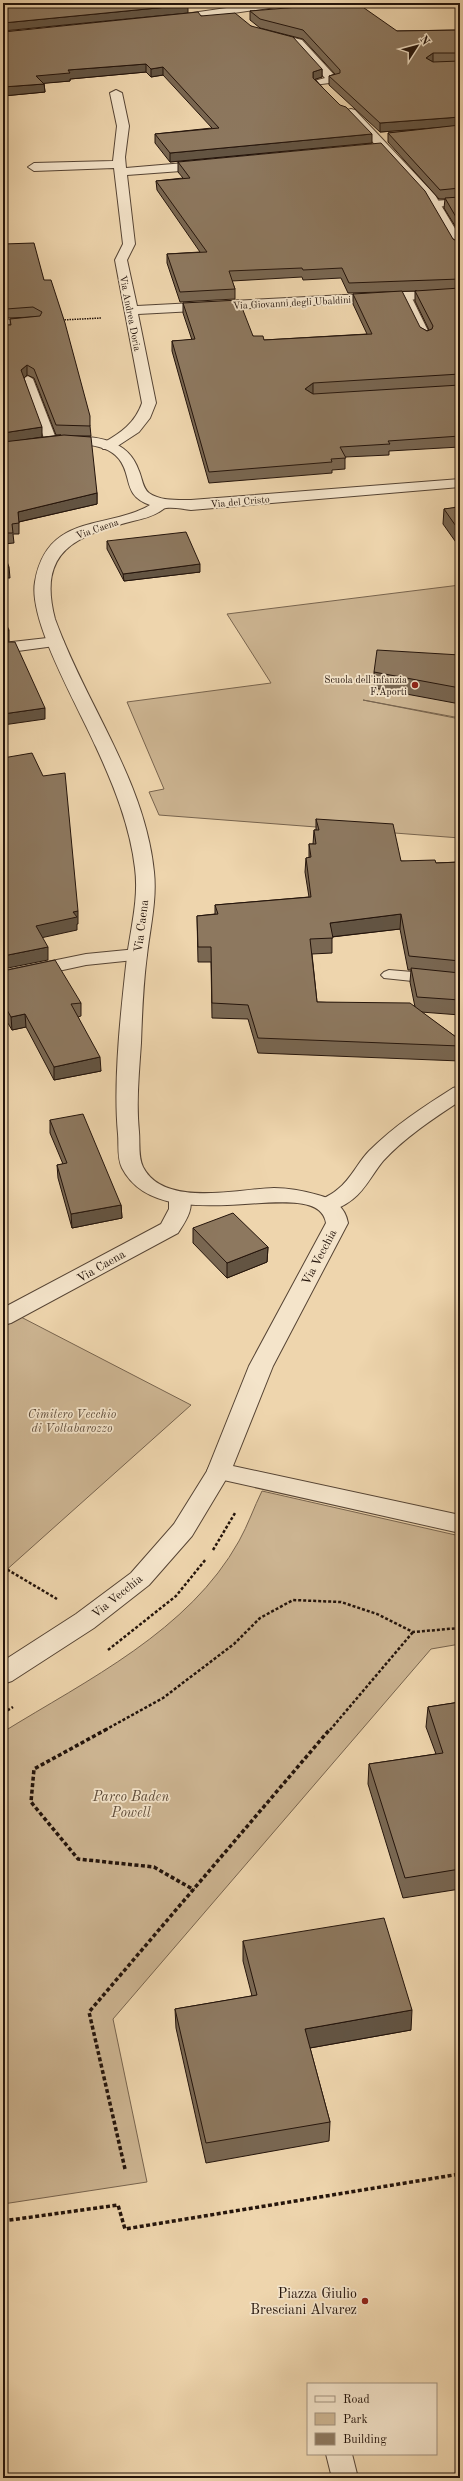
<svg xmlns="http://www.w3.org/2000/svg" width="463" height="2481" viewBox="0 0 463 2481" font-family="'Old Standard TT',serif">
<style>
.green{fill:#ccb491;stroke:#78644e}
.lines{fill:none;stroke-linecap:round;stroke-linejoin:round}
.service-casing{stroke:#564434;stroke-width:2}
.minor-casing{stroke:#564434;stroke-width:2}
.tertiary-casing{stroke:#564434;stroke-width:2}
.path-far2{stroke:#24140b;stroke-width:1.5;stroke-dasharray:1.5 1;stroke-linecap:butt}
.path-far1{stroke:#24140b;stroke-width:2.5;stroke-dasharray:3 2;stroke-linecap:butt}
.path{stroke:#24140b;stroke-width:3.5;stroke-dasharray:4 2.5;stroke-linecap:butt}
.service{fill:#f4e4ca;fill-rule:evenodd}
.minor{fill:#f4e4ca;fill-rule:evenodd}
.tertiary{fill:#f4e4ca;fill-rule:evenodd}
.wall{fill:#796752;stroke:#24140b;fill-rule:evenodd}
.shaded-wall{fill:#635442;stroke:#24140b}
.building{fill:#8d785f;stroke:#24140b}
.poi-dot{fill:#8f2418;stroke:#f4e4ca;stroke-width:1.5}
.labels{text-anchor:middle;stroke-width:3.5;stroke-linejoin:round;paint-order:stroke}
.far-street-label{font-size:10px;fill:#24140b;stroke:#f4e4ca}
.far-poi-label{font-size:10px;fill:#24140b;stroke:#f4e4ca;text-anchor:end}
.street-label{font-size:12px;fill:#24140b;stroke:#f4e4ca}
.park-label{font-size:12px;font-style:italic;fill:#5f4c3a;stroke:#f4e4ca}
.near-park-label{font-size:14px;font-style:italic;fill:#5f4c3a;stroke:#f4e4ca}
.near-poi-label{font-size:14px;fill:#24140b;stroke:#f4e4ca;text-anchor:end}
</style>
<rect width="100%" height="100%" fill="#eed5ad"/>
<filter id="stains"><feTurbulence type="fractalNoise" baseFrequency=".005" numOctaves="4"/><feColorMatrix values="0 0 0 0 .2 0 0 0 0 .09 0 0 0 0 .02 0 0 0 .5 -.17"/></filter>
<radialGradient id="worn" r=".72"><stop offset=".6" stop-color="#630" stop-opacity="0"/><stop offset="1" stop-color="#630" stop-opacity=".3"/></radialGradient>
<!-- green -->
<g class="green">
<polygon points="460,585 460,718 363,700 460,719 460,838 159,815 149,792 164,789 127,702 271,683 227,614"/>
<polygon points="19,1316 191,1405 3,1573 3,1329"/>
<path d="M262,1491L460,1536V1644L431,1649L113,2019L147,2182L3,2204V1732C87,1680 189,1631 239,1541C248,1525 254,1507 262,1491Z"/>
</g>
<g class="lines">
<!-- service casing -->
<g class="service-casing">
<g id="service">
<polygon points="460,199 460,205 434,207 429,204 434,201"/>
<polygon points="406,293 411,296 431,337 430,339 426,340 421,337 401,296"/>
<polygon points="28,376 33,379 57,441 55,443 51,444 45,441 23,379"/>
<polygon points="389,970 460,976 460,986 384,978 381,975 384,972"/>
<polygon points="326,2454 352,2454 358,2478 332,2478"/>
</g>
</g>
<!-- minor casing -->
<g class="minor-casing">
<g id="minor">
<polygon points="261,3 288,3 283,6 171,22 166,19 171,16"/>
<polygon points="270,32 302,40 337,78 337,82 314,85 314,81 325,78 294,44 266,37 266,33"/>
<path d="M116,90L122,93L129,126L125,157L126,168L208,161L214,165L208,169L127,175L135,244L127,260L137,306L460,289V297L138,314L156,403L150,418L139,432L113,449H103L101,446L103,443C121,433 135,423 142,403L115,260L123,244L114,168L34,171L28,167L34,163L113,161L117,126L110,93Z"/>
<polygon points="351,109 355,110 435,195 460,237 460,252 454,248 426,200 347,114 347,110"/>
<polygon points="34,318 41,322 39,325 3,328 3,320"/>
<polygon points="56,637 62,639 64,642 62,645 3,653 3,643"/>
<polygon points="137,949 144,951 147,955 144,959 86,965 3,983 3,971 86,954"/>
<path d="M460,1086V1101C433,1119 405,1137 383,1161C373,1173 365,1190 353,1199C343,1207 331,1213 319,1210L316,1205C322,1197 331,1196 338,1189C351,1179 358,1162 369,1151C394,1126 423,1107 453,1088Z"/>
<path d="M180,1192L188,1194C196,1207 185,1222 178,1233L11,1323L3,1325V1308L161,1224L169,1209V1199L172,1194Z"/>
<polygon points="219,1463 460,1515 460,1533 210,1477 207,1471 210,1465"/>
</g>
</g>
<!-- tertiary casing -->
<g class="tertiary-casing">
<path id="tertiary" d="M64,436C95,436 128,438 139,471C142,478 143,489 149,493C160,501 178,500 191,500L460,479V487L191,510C183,509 174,507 166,508C164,508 161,511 159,512C151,517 142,519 133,521C76,536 37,550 55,619C85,703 145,780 154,872C157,900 150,928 147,955C143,985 142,1014 141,1043C139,1073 136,1102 139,1132C140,1143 138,1157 143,1167C164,1208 238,1189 274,1188C289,1188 304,1191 318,1195C333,1199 345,1206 348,1223L273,1366L231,1471L192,1536L149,1585L94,1628L12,1681L3,1684V1661L76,1614L131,1573L174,1524L207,1471L249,1366L326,1223C318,1170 162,1245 122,1168C117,1158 119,1145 118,1134C113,1081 121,1010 127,957C131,927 139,898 135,868C130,826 114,786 96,747C79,708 28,621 35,582C47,512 108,530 150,505C122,495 133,477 119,459C100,433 30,447 3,451V443Z"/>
</g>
<!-- path-far2 -->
<polyline class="path-far2" points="62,320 101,318"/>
<!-- path-far1 -->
<g class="path-far1">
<polyline points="213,1550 235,1513"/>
<polyline points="3,1567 57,1599"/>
<polyline points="108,1650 176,1596 206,1559"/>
<polyline points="3,1713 13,1707"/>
<polyline points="105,1730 163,1698 234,1644 260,1618 293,1600 341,1602 377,1614 413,1632 460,1628"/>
<polyline points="330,1730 413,1632"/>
</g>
<!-- path -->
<g class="path">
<polyline points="107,1729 34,1769 31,1802 78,1859 154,1867 194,1890"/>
<polyline points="125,2169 89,2012 330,1729"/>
<polyline points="3,2221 118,2205 125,2229 460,2174"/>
</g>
<!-- service -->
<use href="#service" class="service"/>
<!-- minor -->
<use href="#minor" class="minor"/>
<!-- tertiary -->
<use href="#tertiary" class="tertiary"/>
</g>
<!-- wall -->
<g class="wall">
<polygon points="250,11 397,31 460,30 460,234 444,208 445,199 439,199 388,142 388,133 435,128 380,132 329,85 329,76 335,74 303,39 260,28 250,20"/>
<polygon points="201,16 251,26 322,69 322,77 315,79 372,143 170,162 155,143 155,134 212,128 163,75 151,77 146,72 70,79 70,81 44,83 45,92 3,96 3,32"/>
<polygon points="178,162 453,239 460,243 460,447 389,451 389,455 345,457 345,469 332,470 332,473 209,483 172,351 172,341 192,340 183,313 183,303 253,336 264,340 367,334 353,304 353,294 427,331 429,330 415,301 415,291 417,291 348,293 341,278 303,280 302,277 232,281 235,289 235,299 180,302 167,263 167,254 200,252 157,190 156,181 183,178 178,172"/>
<path d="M3,244L44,280L90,426L91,436H70L97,493V504L19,522V534H13L14,543L3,544V325H10V319L34,317L7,318L3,305ZM27,375L34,378L56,435H61L19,440L42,437L24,378Z"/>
<polygon points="456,504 460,504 460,548 443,524 444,509 455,508"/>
<polygon points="107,541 200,572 124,581 107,549"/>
<polygon points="460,655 460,704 374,688 374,672"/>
<path d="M316,819L401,861L436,863L460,862V1015L421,1012L460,1040V1061L258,1053L248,1019L212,1018L211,962H198L197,916L215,914V905L309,897L305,872L306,858H309V844H313L314,830H316ZM400,929L408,970H411L410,982L415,1007L317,1002L312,954L332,953V937Z"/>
<polygon points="3,971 81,1003 81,1016 78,1017 101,1071 54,1080 26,1027 12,1030 3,1015"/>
<polygon points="50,1120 121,1205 122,1218 72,1228 58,1178 57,1165 63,1164 50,1133"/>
<polygon points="193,1228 268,1247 267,1262 227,1278 193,1243"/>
<polygon points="460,1702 460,1889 403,1898 368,1784 369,1764 436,1754 426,1727 428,1707"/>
<polygon points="243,1941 411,2030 310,2048 330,2122 329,2141 206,2163 176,2028 175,2009 252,1996 243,1961"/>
</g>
<!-- shaded-wall -->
<g class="shaded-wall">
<polygon points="188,5 188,13 3,31 3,23"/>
<polygon points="433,53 433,62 426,58"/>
<polygon points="146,64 146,72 70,79 70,81 37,84 36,76 68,70"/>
<polygon points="163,67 163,75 151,77 151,69"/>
<polygon points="322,69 322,77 313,80 313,72"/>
<polygon points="44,84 45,92 3,96 3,87"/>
<polygon points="460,117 460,126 380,132 380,123"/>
<polygon points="372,134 372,143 170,162 170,153"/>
<polygon points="27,365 27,375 22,380 21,370"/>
<polygon points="313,383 313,394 305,389"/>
<polygon points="42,427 42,437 3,443 3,433"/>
<polygon points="97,493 97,504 18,522 18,512"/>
<polygon points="200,564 200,572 124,581 123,574"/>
<polygon points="9,567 10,578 3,578 3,568"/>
<polygon points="3,609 4,609 5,620 3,620"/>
<polygon points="9,630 9,641 3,642 3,631"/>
<polygon points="45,708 45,719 3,725 3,714"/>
<polygon points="78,911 78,924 77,924 77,930 36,939 36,926 73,912"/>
<polygon points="401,914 400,929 330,937 330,923"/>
<polygon points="48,947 48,960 3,969 3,956"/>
<polygon points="25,1014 26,1027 12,1030 11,1017"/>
<polygon points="100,1057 101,1071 54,1080 54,1067"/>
<polygon points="121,1205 122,1218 72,1228 71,1214"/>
<polygon points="268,1247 267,1262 227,1278 227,1263"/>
<polygon points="412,2010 411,2030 304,2049 305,2029"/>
</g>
<!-- building -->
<g class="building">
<polygon points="3,3 186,3 188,5 3,23"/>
<polygon points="348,3 357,3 397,31 460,30 460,53 433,53 426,58 433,62 460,61 460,117 380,123 329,76 340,73 340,70 303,30 260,19 250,11"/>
<polygon points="198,12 201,16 235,13 251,26 293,37 322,69 313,72 313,78 340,105 346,107 372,134 170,153 155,134 219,128 163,67 151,69 146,64 68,70 70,73 36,76 44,84 3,87 3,32"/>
<polygon points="460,125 460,188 440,190 388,133"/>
<polygon points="381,143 425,191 453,239 460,243 460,279 349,283 342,268 303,270 302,268 229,271 235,289 180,292 167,254 207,252 156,181 190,178 178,162"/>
<polygon points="460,197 460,224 445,198"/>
<polygon points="34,243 44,280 51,280 65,323 90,416 90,426 56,425 34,369 27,365 21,370 42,427 3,433 3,325 11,325 10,319 40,316 42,312 33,307 6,309 3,297 3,244"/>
<polygon points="460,288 460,374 313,383 305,389 313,394 460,385 460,436 388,441 390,444 340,447 346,458 331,459 332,462 209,472 172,341 195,339 183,303 239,300 253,336 263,336 264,340 372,334 353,294 402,291 420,327 427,331 432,329 433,326 415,291"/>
<polygon points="64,435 91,437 97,493 18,512 19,523 12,524 13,533 3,533 3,442"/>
<polygon points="456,504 460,504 460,532 444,509 458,507"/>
<polygon points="186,532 200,564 123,574 107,541"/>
<polygon points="3,551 9,567 3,568"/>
<polygon points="3,618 9,630 3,631"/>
<polygon points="3,642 15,642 45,708 3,714"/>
<polygon points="377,650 460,655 460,688 374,672"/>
<polygon points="32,753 43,776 65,773 78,911 73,912 77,917 36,926 48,947 3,956 3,758"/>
<polygon points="316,819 393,824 401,861 435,860 436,863 460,862 460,961 409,956 401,914 330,923 333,938 310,939 317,1002 410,1003 460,1040 460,1046 258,1038 248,1005 212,1003 211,947 198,947 197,916 218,914 215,905 311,897 306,858 311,857 309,844 316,844 314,830 319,830"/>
<polygon points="55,960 81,1003 71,1004 100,1057 54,1067 25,1014 11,1017 3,1003 3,971"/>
<polygon points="411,968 460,973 460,1000 417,997"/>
<polygon points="83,1114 121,1205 71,1214 57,1165 67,1163 50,1120"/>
<polygon points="233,1213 268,1247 227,1263 193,1228"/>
<polygon points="460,1702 460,1869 405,1878 369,1764 443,1753 428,1707"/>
<polygon points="384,1918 412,2010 305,2029 330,2122 206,2143 175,2009 257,1995 243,1941"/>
</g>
<!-- markers -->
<g class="poi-dot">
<circle cx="415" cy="685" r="4"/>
<circle cx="365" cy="2301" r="4"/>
</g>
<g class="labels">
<!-- far-street labels -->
<g class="far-street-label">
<text transform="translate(292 302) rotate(-3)" y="4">Via Giovanni degli Ubaldini</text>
<text transform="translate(131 313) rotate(79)" y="4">Via Andrea Doria</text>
<text transform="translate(240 501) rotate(-5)" y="4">Via del Cristo</text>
<text transform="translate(97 528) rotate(-19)" y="4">Via Caena</text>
</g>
<!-- far-poi labels -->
<g class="far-poi-label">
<text x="407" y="683">Scuola dell'infanzia<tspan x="407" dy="12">F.Aporti</tspan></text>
</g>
<!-- street labels -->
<g class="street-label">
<text transform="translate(141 926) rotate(-83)" y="4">Via Caena</text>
<text transform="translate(319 1257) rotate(-62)" y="4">Via Vecchia</text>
<text transform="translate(101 1266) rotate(-30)" y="4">Via Caena</text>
<text transform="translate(117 1596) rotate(-39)" y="4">Via Vecchia</text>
</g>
<!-- park labels -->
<g class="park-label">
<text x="72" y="1418">Cimitero Vecchio<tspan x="72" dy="14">di Voltabarozzo</tspan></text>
</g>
<!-- near-park labels -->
<g class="near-park-label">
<text x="131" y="1801">Parco Baden<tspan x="131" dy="16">Powell</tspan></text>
</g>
<!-- near-poi labels -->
<g class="near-poi-label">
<text x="357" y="2298">Piazza Giulio<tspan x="357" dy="16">Bresciani Alvarez</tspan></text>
</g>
</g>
<!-- margin -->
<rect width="463" height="2481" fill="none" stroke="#eed5ad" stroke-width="16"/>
<rect x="4" y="4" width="455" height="2473" fill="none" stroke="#24140b" stroke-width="2"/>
<rect x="8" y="8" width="447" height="2465" fill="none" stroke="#24140b"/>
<!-- legend -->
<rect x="307" y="2383" width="130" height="72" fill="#f4e4ca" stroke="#a1917e"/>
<rect x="315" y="2396" width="20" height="6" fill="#f4e4ca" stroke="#a1917e"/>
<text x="343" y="2403" font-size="12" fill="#24140b">Road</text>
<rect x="315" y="2413" width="20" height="12" fill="#ccb491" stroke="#a1917e"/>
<text x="343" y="2423" font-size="12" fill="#24140b">Park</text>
<rect x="315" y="2433" width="20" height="12" fill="#8d785f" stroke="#a1917e"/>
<text x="343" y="2443" font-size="12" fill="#24140b">Building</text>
<!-- north arrow -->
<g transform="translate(417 46) rotate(54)" stroke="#f4e4ca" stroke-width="3" paint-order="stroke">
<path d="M0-3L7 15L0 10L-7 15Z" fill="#24140b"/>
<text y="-6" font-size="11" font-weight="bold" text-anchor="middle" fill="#24140b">N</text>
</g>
<rect width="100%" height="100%" filter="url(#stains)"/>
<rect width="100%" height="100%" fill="url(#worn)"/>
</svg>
